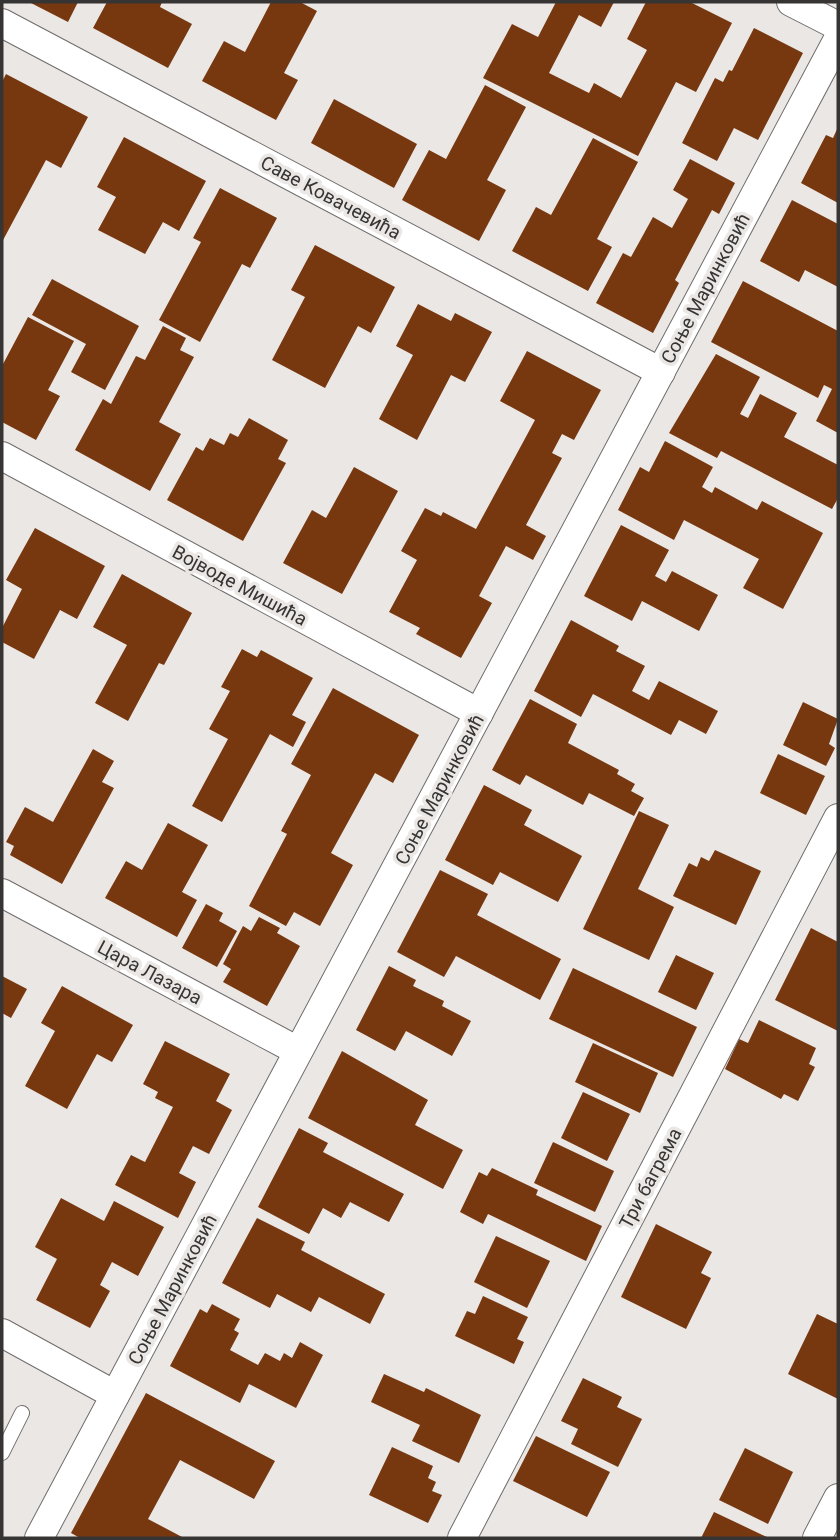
<svg xmlns="http://www.w3.org/2000/svg" width="840" height="1540" viewBox="0 0 840 1540" font-family="Roboto,sans-serif">
<style>
.building{fill:#773810}
.lines{fill:none;stroke-linecap:round;stroke-linejoin:round}
.lane-casing{stroke:#706c6b;stroke-width:16}
.street-casing{stroke:#706c6b;stroke-width:30}
.lane{stroke:#fff;stroke-width:14}
.street{stroke:#fff;stroke-width:28}
.labels{text-anchor:middle;stroke-width:7;stroke-linejoin:round;paint-order:stroke}
.street-label{font-size:19px;fill:#363534;stroke:#ebe7e5}
</style>
<rect width="100%" height="100%" fill="#ebe7e5"/>
<!-- building -->
<g class="building">
<polygon points="29,2 78,2 68,22"/>
<polygon points="107,2 162,2 160,7 192,24 168,68 93,28"/>
<polygon points="271,2 300,2 317,11 284,73 298,80 276,120 202,81 224,41 245,52"/>
<polygon points="556,2 614,2 601,27 579,15 549,73 589,93 594,83 621,98 647,50 627,39 646,2 690,2 732,23 696,92 676,82 638,156 483,78 512,24 538,37"/>
<polygon points="754,28 803,53 758,140 734,128 717,161 682,143 715,78 723,82 729,70 732,71"/>
<polygon points="6,74 88,117 61,168 46,160 2,242 2,82"/>
<polygon points="485,85 526,107 487,180 506,190 479,241 402,200 429,150 446,159"/>
<polygon points="334,99 417,144 394,188 311,143"/>
<polygon points="838,127 838,203 801,183 826,135 833,138"/>
<polygon points="124,137 206,181 179,231 163,222 145,254 98,230 116,197 97,187"/>
<polygon points="593,138 638,162 597,239 612,247 588,291 512,251 536,207 551,215"/>
<polygon points="690,159 735,183 719,214 712,210 675,280 679,283 653,333 596,303 623,253 631,257 653,217 672,228 688,199 673,190"/>
<polygon points="220,188 277,218 250,268 242,264 200,342 159,320 201,242 193,238"/>
<polygon points="792,200 838,224 838,287 805,270 799,282 760,261"/>
<polygon points="315,245 395,287 371,333 358,326 325,388 272,360 305,297 291,290"/>
<polygon points="52,279 139,326 105,390 71,372 86,344 32,315"/>
<polygon points="743,281 838,331 838,433 816,421 832,389 824,385 818,398 711,342"/>
<polygon points="418,304 451,321 455,313 492,332 465,382 451,375 417,440 379,419 413,355 396,346"/>
<polygon points="28,317 74,341 48,390 60,396 36,440 2,422 2,366"/>
<polygon points="163,326 186,338 180,350 194,357 159,422 181,434 150,491 75,450 103,399 111,404 136,356 145,360"/>
<polygon points="527,351 601,390 574,440 562,434 552,453 562,458 526,525 546,536 533,560 506,546 479,596 492,603 461,658 416,634 420,628 389,612 417,560 401,551 425,508 441,516 443,512 476,529 535,420 500,401"/>
<polygon points="716,354 760,377 740,414 748,418 760,394 797,413 784,437 838,465 838,498 832,509 721,451 717,458 669,433"/>
<polygon points="249,418 288,440 278,459 286,463 243,541 167,500 196,447 203,451 210,438 224,445 230,433 238,437"/>
<polygon points="665,441 713,467 702,487 712,493 715,487 757,510 762,501 823,533 783,609 743,588 759,559 684,520 674,540 618,510 640,467 649,472"/>
<polygon points="354,467 398,491 342,594 283,563 312,510 326,518"/>
<polygon points="621,525 669,550 655,576 666,582 672,571 718,595 699,631 642,601 632,621 584,596"/>
<polygon points="35,528 105,566 77,619 60,610 34,659 2,642 2,628 22,589 6,580"/>
<polygon points="122,574 192,613 164,665 159,663 128,721 95,703 127,645 93,627"/>
<polygon points="571,620 619,646 616,651 645,666 632,691 649,700 659,681 718,711 706,734 679,720 671,735 593,694 581,717 534,691"/>
<polygon points="242,649 257,657 261,650 313,678 292,715 306,722 293,747 270,734 222,822 192,806 228,739 209,729 230,691 221,687"/>
<polygon points="333,688 419,735 393,783 375,773 331,853 353,865 320,926 294,912 286,926 249,906 287,834 281,831 311,775 291,764"/>
<polygon points="530,699 577,724 568,743 619,770 617,774 635,784 631,791 644,798 634,816 589,793 583,805 526,775 520,785 492,770"/>
<polygon points="803,702 838,719 829,744 835,748 826,766 783,745"/>
<polygon points="93,749 114,761 102,782 114,788 62,884 10,855 14,846 6,842 25,807 53,822"/>
<polygon points="778,754 825,776 806,815 760,793"/>
<polygon points="484,785 532,810 524,825 582,856 558,902 500,872 493,885 445,860"/>
<polygon points="639,811 669,825 638,889 674,907 649,960 583,929"/>
<polygon points="168,823 208,845 182,892 197,900 177,937 105,898 126,861 142,870"/>
<polygon points="715,850 761,871 736,925 673,896 689,863 697,867 701,857 709,861"/>
<polygon points="440,870 488,894 477,915 561,959 540,1000 456,956 444,977 397,952"/>
<polygon points="206,904 223,913 219,921 237,931 217,967 182,948"/>
<polygon points="259,917 280,928 277,933 300,946 267,1006 223,982 231,969 223,964 243,926 251,931"/>
<polygon points="811,928 838,942 838,1031 775,1000"/>
<polygon points="676,955 714,973 696,1010 658,992"/>
<polygon points="389,966 416,980 413,986 444,1001 442,1006 471,1021 452,1056 406,1031 395,1051 356,1030"/>
<polygon points="573,968 697,1027 673,1077 549,1019"/>
<polygon points="2,976 27,989 11,1018 2,1013"/>
<polygon points="62,986 133,1025 112,1062 97,1054 67,1109 25,1086 55,1031 41,1023"/>
<polygon points="759,1020 816,1048 809,1064 815,1067 798,1101 784,1094 781,1099 725,1069 739,1039 748,1043"/>
<polygon points="165,1041 230,1074 216,1101 232,1110 209,1154 193,1146 179,1173 196,1182 178,1218 115,1185 131,1155 145,1162 173,1107 155,1098 158,1092 143,1084"/>
<polygon points="593,1043 658,1073 640,1113 575,1082"/>
<polygon points="342,1051 428,1100 415,1125 463,1150 443,1189 308,1118"/>
<polygon points="583,1092 630,1114 607,1161 561,1138"/>
<polygon points="299,1128 328,1143 323,1152 404,1194 389,1222 350,1202 341,1218 323,1208 309,1234 258,1207"/>
<polygon points="553,1142 614,1171 595,1212 534,1183"/>
<polygon points="492,1168 538,1190 536,1195 602,1226 586,1261 488,1214 483,1224 460,1212 479,1172 487,1176"/>
<polygon points="61,1198 104,1221 114,1201 164,1227 138,1276 112,1262 100,1285 110,1291 90,1328 36,1300 57,1259 35,1247"/>
<polygon points="257,1218 305,1242 301,1250 385,1294 370,1324 319,1297 311,1312 277,1294 270,1308 222,1283"/>
<polygon points="656,1224 712,1252 701,1273 711,1278 686,1329 621,1297"/>
<polygon points="496,1236 550,1261 527,1308 474,1282"/>
<polygon points="483,1296 528,1317 517,1339 524,1342 514,1364 455,1336 467,1311 475,1314"/>
<polygon points="212,1304 240,1319 234,1330 239,1333 230,1350 258,1365 265,1353 280,1361 284,1353 292,1358 300,1342 323,1355 296,1408 249,1384 240,1403 170,1366 200,1309 207,1313"/>
<polygon points="817,1314 838,1324 838,1399 788,1374"/>
<polygon points="384,1374 424,1392 426,1388 481,1415 459,1463 412,1441 420,1425 371,1402"/>
<polygon points="583,1378 622,1397 617,1407 642,1419 618,1467 571,1444 578,1429 561,1421"/>
<polygon points="146,1393 275,1461 254,1499 180,1460 148,1519 184,1538 80,1538 71,1533"/>
<polygon points="536,1436 610,1472 587,1517 513,1481"/>
<polygon points="392,1447 433,1466 428,1478 436,1482 432,1491 442,1495 428,1523 369,1495"/>
<polygon points="745,1448 793,1472 768,1524 719,1500"/>
<polygon points="714,1512 769,1538 701,1538"/>
</g>
<g class="lines">
<!-- lane casing -->
<g class="lane-casing">
<polyline id="lane" points="2,1453 22,1413"/>
</g>
<!-- street casing -->
<g class="street-casing">
<g id="street">
<polyline points="791,2 838,26"/>
<polyline points="2,23 661,372"/>
<polyline points="2,456 479,713"/>
<polyline points="2,893 298,1051"/>
<polyline points="2,1333 115,1395"/>
<polyline points="39,1538 838,39"/>
<polyline points="462,1538 838,818"/>
<polyline points="817,1538 838,1498"/>
</g>
</g>
<!-- lane -->
<use href="#lane" class="lane"/>
<!-- street -->
<use href="#street" class="street"/>
</g>
<g class="labels">
<!-- street labels -->
<g class="street-label">
<text transform="translate(331 197) rotate(28)" y="7">Саве Ковачевића</text>
<text transform="translate(705 288) rotate(-62)" y="7">Соње Маринковић</text>
<text transform="translate(240 585) rotate(28)" y="7">Војводе Мишића</text>
<text transform="translate(439 789) rotate(-62)" y="7">Соње Маринковић</text>
<text transform="translate(150 972) rotate(28)" y="7">Цара Лазара</text>
<text transform="translate(650 1178) rotate(-62)" y="7">Три багрема</text>
<text transform="translate(172 1289) rotate(-62)" y="7">Соње Маринковић</text>
</g>
</g>
<!-- border -->
<rect width="840" height="1540" fill="none" stroke="#363534" stroke-width="7"/>
</svg>
